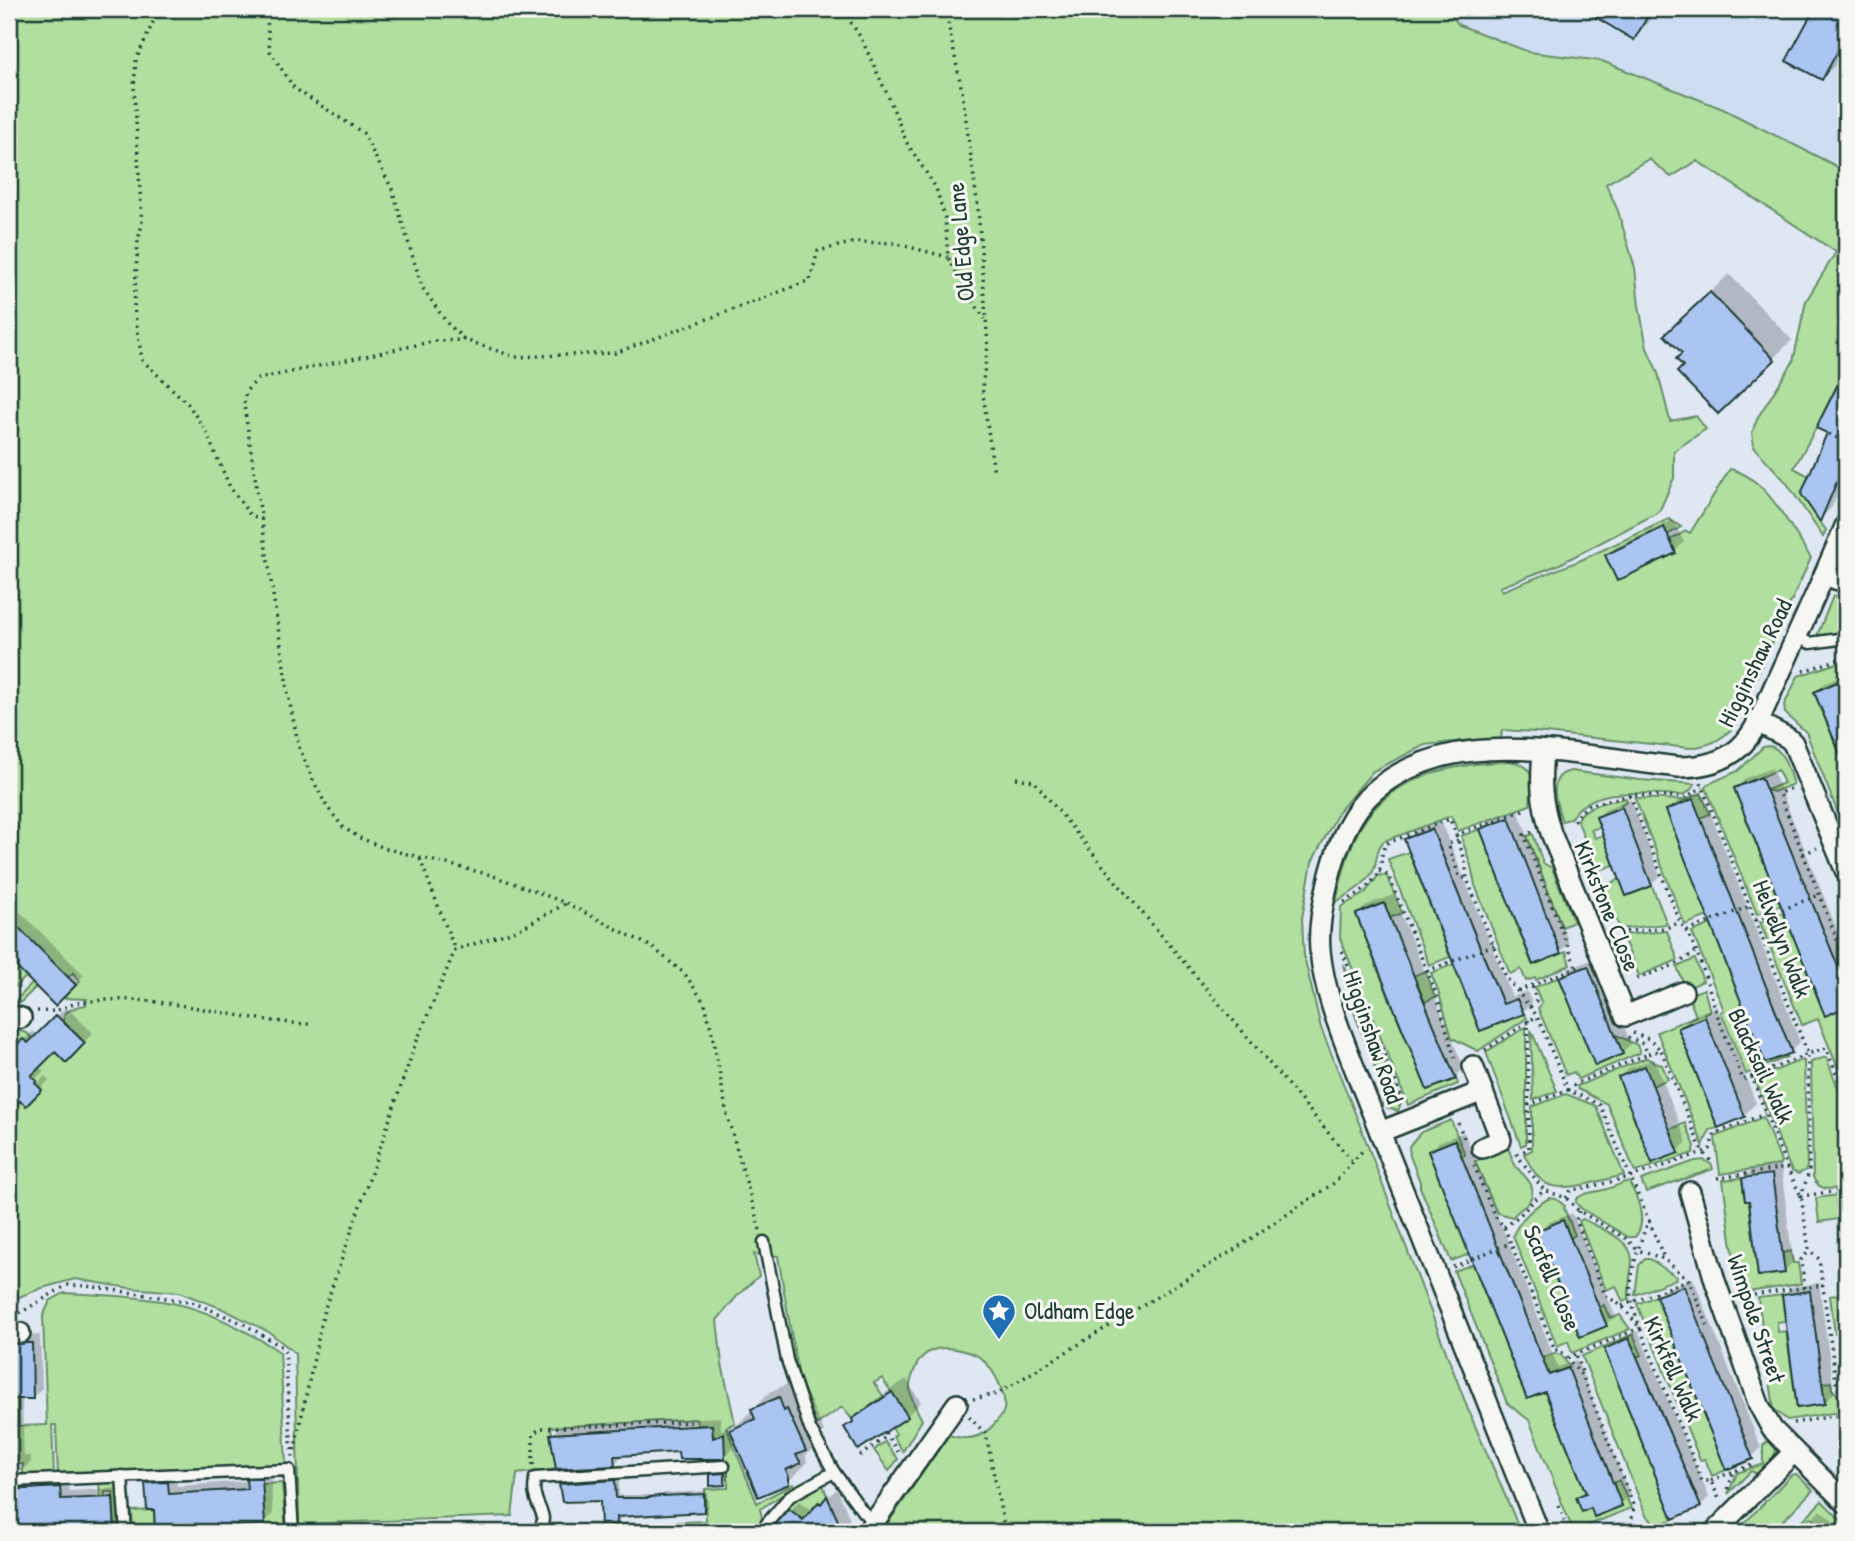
<svg xmlns="http://www.w3.org/2000/svg" width="1855" height="1541" viewBox="0 0 1855 1541" font-family="'Patrick Hand',sans-serif">
<style>
.built{fill:#cfddf2}
.green{fill:#b0df9f;stroke:#688e6a;stroke-width:2}
.shadow{fill:#0003}
.building{fill:#aac5f2;stroke:#1f3d34;stroke-width:2}
.lines{fill:none;stroke-linecap:round;stroke-linejoin:round}
.service-casing{stroke:#1f3d34;stroke-width:15}
.minor-casing{stroke:#1f3d34;stroke-width:24}
.path{stroke:#1f3d34;stroke-width:3.5;stroke-dasharray:2 5;stroke-linecap:butt}
.service{stroke:#f6f6f2;stroke-width:10}
.minor{stroke:#f6f6f2;stroke-width:19}
.labels{text-anchor:middle;stroke-width:6;stroke-linejoin:round;paint-order:stroke}
.street-label{font-size:24px;fill:#1f3d34;stroke:#f6f6f2}
.poi-label{font-size:24px;fill:#1f3d34;stroke:#f6f6f2;text-anchor:start}
</style>
<rect width="100%" height="100%" fill="#dfe7f2"/>
<filter id="ink" filterUnits="userSpaceOnUse"><feTurbulence type="fractalNoise" baseFrequency=".0143" numOctaves="2"/><feDisplacementMap in="SourceGraphic" scale="14" xChannelSelector="R" yChannelSelector="G"/><feConvolveMatrix kernelMatrix="1 2 1 2 8 2 1 2 1" color-interpolation-filters="sRGB"/></filter>
<g filter="url(#ink)">
<!-- built -->
<polygon class="built" points="1446,9 1846,9 1846,191 1843,189 1840,168 1723,109 1602,61 1529,52 1459,25"/>
<!-- green -->
<g class="green">
<path d="M9,9H1446L1459,25L1529,52L1602,61L1723,109L1840,168L1843,189L1846,191V368L1816,428L1794,468L1809,476L1807,503L1826,530L1823,537L1786,482L1754,447L1752,433L1758,417L1793,362L1806,301L1836,252L1697,161L1671,177L1649,159L1606,184L1618,211L1635,268L1639,306L1647,348L1658,373L1670,421L1696,416L1706,429L1674,451V478L1659,512L1558,565L1500,587L1502,591L1579,561L1669,519L1681,527L1667,535L1605,555L1617,580L1670,540L1686,531L1690,533L1730,469C1767,477 1791,529 1811,558L1733,728C1718,742 1710,745 1690,748L1535,732L1502,730L1501,739L1462,741L1425,745L1373,771L1339,811L1312,862L1302,918L1304,956L1321,1028L1361,1128L1469,1412L1521,1532H882L949,1435C968,1442 983,1438 996,1422C998,1419 1001,1417 1003,1413C1009,1398 995,1371 983,1360C979,1356 970,1352 964,1351C940,1344 921,1348 913,1374C912,1378 910,1381 910,1385C909,1396 917,1410 922,1420L903,1451L893,1437L896,1434L892,1428L908,1417L882,1378L874,1383L884,1397L852,1419L842,1407L816,1425L798,1373L778,1256L754,1254L759,1276L738,1295L717,1320L722,1364L735,1423L726,1427L757,1503L793,1484L795,1487L760,1509L762,1518L758,1532H550L555,1528L706,1521L705,1489L728,1488V1462H715L712,1425H697L696,1419L551,1427L557,1469L517,1474L512,1516L299,1524L295,1353L269,1332L221,1308L179,1292L129,1288L75,1279L42,1288L9,1301V1113L15,1106L9,1101V1089L27,1106L41,1090L18,1064L28,1043L23,1039L18,1043L9,1033V1028L27,1033L39,1045L43,1041L66,1062L85,1043L63,1021L65,1013L76,1007L86,1005L87,999L63,998L80,981L73,973L66,979L43,980L20,1003L16,1000L33,983L36,947L17,967L26,977L9,992V971L20,960L17,926L9,934V923L10,921L9,919Z"/>
<polygon points="1833,596 1838,596 1841,615 1846,615 1846,632 1817,636"/>
<polygon points="1846,660 1846,678 1814,692 1846,768 1846,834 1806,732 1785,713 1784,705 1798,676"/>
<path d="M1770,746C1785,750 1788,771 1793,784L1774,792L1767,790L1784,783L1778,770L1734,788L1781,905L1757,914L1706,788L1708,784L1738,771L1763,747Z"/>
<path d="M1510,761C1539,766 1531,782 1530,805L1458,831L1451,816L1384,841C1375,849 1378,863 1372,873C1364,886 1349,894 1336,902C1342,876 1348,848 1362,825C1393,774 1455,764 1510,761Z"/>
<path d="M1571,771L1640,780L1695,784C1692,789 1688,793 1683,795C1677,796 1667,794 1661,794C1630,792 1589,789 1570,819L1562,821C1556,804 1546,775 1571,771Z"/>
<polygon points="1701,793 1710,814 1700,818 1666,810 1708,916 1685,925 1635,798 1684,800"/>
<path d="M1626,798L1627,801L1621,804L1622,807L1596,817L1600,827L1591,830L1595,838L1603,835L1614,865L1597,871L1577,819C1587,803 1609,802 1626,798Z"/>
<polygon points="1480,829 1532,964 1566,952 1570,965 1536,980 1535,978 1526,981 1521,969 1510,974 1475,885 1471,866 1461,836"/>
<polygon points="1533,834 1543,863 1552,868 1574,922 1562,927 1527,836"/>
<polygon points="1409,852 1450,957 1429,965 1388,859"/>
<polygon points="1382,875 1387,876 1402,913 1390,918 1384,903 1356,914 1392,1005 1400,1003 1396,1014 1427,1090 1456,1079 1458,1084 1408,1105 1340,938 1341,907 1365,893 1378,876"/>
<polygon points="1620,879 1627,896 1652,886 1667,924 1620,929 1603,886"/>
<polygon points="1784,912 1826,1015 1846,1007 1846,1014 1844,1015 1846,1021 1846,1088 1818,1019 1802,1025 1760,922"/>
<polygon points="1711,924 1765,1063 1786,1055 1787,1057 1746,1074 1721,1012 1724,1010 1692,932"/>
<polygon points="1667,931 1678,960 1639,976 1622,935"/>
<polygon points="1695,959 1703,981 1686,989 1677,967"/>
<polygon points="1343,964 1345,967 1401,1103 1398,1111 1388,1108 1383,1104 1384,1091 1355,1015"/>
<polygon points="1454,964 1480,1031 1524,1014 1527,1018 1478,1051 1452,1038 1438,990 1431,973"/>
<polygon points="1425,971 1435,997 1418,1005 1413,976"/>
<polygon points="1559,977 1595,1065 1623,1054 1615,1034 1637,1045 1640,1053 1578,1079 1574,1072 1566,1075 1538,1008 1542,1004 1535,987"/>
<polygon points="1704,989 1710,1011 1704,1013 1705,1017 1678,1028 1718,1128 1710,1130 1703,1145 1657,1032 1696,1016 1688,995"/>
<polygon points="1526,1027 1526,1144 1521,1146 1486,1052"/>
<polygon points="1531,1030 1557,1091 1533,1100"/>
<path d="M1826,1057L1846,1109V1187C1832,1189 1820,1193 1813,1177L1811,1062Z"/>
<polygon points="1646,1058 1662,1065 1668,1079 1652,1086 1669,1130 1685,1123 1695,1146 1693,1153 1635,1172 1607,1104 1578,1089 1577,1086"/>
<polygon points="1801,1060 1804,1061 1807,1166 1806,1170 1798,1174 1792,1171 1789,1165 1755,1079"/>
<path d="M1566,1094L1596,1106L1624,1175C1606,1179 1564,1193 1547,1184C1536,1178 1530,1165 1524,1154L1532,1150V1107Z"/>
<polygon points="1763,1117 1781,1162 1779,1165 1720,1174 1715,1137"/>
<polygon points="1451,1120 1465,1155 1462,1156 1455,1140 1428,1151 1470,1254 1451,1261 1420,1187 1420,1182 1410,1156 1409,1146 1421,1132"/>
<path d="M1508,1148C1511,1154 1513,1164 1518,1169C1527,1178 1538,1187 1529,1202C1525,1208 1517,1210 1513,1217L1497,1213L1475,1161Z"/>
<polygon points="1704,1160 1712,1165 1713,1169 1646,1192 1641,1180 1695,1161"/>
<polygon points="1742,1178 1745,1201 1749,1201 1758,1276 1785,1273 1782,1253 1791,1251 1793,1263 1798,1263 1801,1284 1740,1293 1731,1240 1723,1180"/>
<path d="M1625,1182H1629C1638,1198 1648,1223 1635,1237H1628L1582,1209L1576,1203V1199C1584,1192 1592,1193 1603,1190C1610,1189 1618,1185 1625,1182Z"/>
<polygon points="1846,1194 1846,1198 1836,1200 1838,1219 1819,1222 1816,1198"/>
<path d="M1550,1198L1556,1199L1565,1206L1564,1208L1575,1235L1570,1238L1536,1232L1580,1337L1599,1308L1604,1305L1609,1317L1612,1318L1620,1315L1630,1329L1572,1353L1568,1341L1557,1346L1513,1236C1518,1221 1535,1205 1550,1198Z"/>
<path d="M1583,1219C1599,1228 1632,1239 1632,1260C1631,1274 1628,1286 1629,1299L1623,1302L1616,1286L1606,1290L1579,1221Z"/>
<polygon points="1645,1259 1650,1259 1677,1277 1676,1279 1635,1295 1639,1265"/>
<polygon points="1473,1264 1527,1399 1553,1389 1548,1399 1586,1493 1582,1511 1591,1508 1595,1517 1622,1506 1613,1483 1619,1480 1631,1508 1577,1530 1572,1528 1529,1420 1507,1403 1454,1271"/>
<path d="M64,1293C100,1295 136,1296 172,1303C209,1310 249,1332 280,1352L286,1464L58,1476L56,1425H52L54,1476H23V1464H15L14,1417L9,1416V1399H18L19,1426L47,1425L43,1316L50,1301Z"/>
<polygon points="1846,1293 1846,1333 1835,1334 1830,1296"/>
<polygon points="1782,1295 1785,1321 1777,1322 1778,1332 1786,1331 1797,1407 1825,1404 1822,1383 1831,1382 1832,1389 1846,1403 1846,1411 1787,1420 1774,1409 1758,1298"/>
<polygon points="1656,1296 1726,1470 1712,1476 1705,1459 1700,1460 1637,1304"/>
<polygon points="1633,1334 1642,1355 1637,1357 1629,1339 1673,1519 1657,1526 1646,1515 1582,1356"/>
<polygon points="1554,1353 1561,1355 1570,1367 1549,1375 1542,1358"/>
<polygon points="1770,1439 1776,1450 1772,1461 1757,1474 1751,1471 1728,1494 1737,1473 1763,1464 1763,1446"/>
<polygon points="885,1442 898,1459 889,1471 874,1450"/>
<polygon points="1796,1474 1813,1490 1772,1532 1736,1532 1791,1475"/>
<polygon points="117,1482 120,1532 115,1532 113,1492 105,1492 106,1505 101,1505 99,1483"/>
<polygon points="282,1483 286,1529 265,1530 262,1484"/>
<polygon points="823,1484 827,1496 821,1504 818,1502 803,1520 788,1508 796,1498"/>
<polygon points="1822,1501 1846,1525 1846,1532 1826,1532 1811,1517 1796,1532 1791,1532"/>
<polygon points="154,1510 155,1530 151,1531 151,1532 133,1532 132,1511"/>
</g>
<!-- shadow -->
<g class="shadow">
<polygon points="1585,9 1656,9 1647,24 1633,37"/>
<polygon points="1810,9 1846,9 1846,45 1836,64 1822,78 1813,14"/>
<polygon points="1729,274 1792,340 1718,412 1685,366 1685,317"/>
<polygon points="1846,372 1846,475 1832,507 1820,519 1829,432 1819,427"/>
<polygon points="1673,520 1684,542 1675,551 1607,556 1616,547"/>
<polygon points="1846,590 1846,613 1842,614 1840,596"/>
<polygon points="1846,674 1846,763 1816,692 1825,683"/>
<polygon points="1772,768 1846,952 1846,1016 1736,789 1746,778"/>
<polygon points="1702,792 1800,1042 1791,1051 1668,811 1677,802"/>
<polygon points="1631,799 1660,876 1651,885 1598,817 1607,808"/>
<polygon points="1518,810 1569,943 1560,952 1534,962 1482,829 1491,820"/>
<polygon points="1441,821 1512,997 1527,991 1532,1003 1523,1012 1481,1028 1406,840 1415,831"/>
<polygon points="1393,895 1464,1068 1455,1077 1358,914 1367,905"/>
<polygon points="9,901 84,975 55,1004 9,953"/>
<polygon points="1597,958 1631,1044 1622,1053 1562,977 1570,968"/>
<polygon points="1717,1006 1756,1103 1744,1115 1680,1028 1692,1016"/>
<polygon points="66,1007 93,1033 66,1060 55,1049 38,1066 44,1071 27,1088 30,1091 45,1076 49,1080 26,1104 21,1098 9,1110 9,1064 18,1055 14,1050 33,1031 38,1036"/>
<polygon points="1654,1059 1687,1142 1678,1151 1620,1077 1629,1068"/>
<polygon points="1464,1132 1558,1367 1577,1360 1630,1495 1621,1504 1592,1506 1578,1497 1586,1490 1546,1390 1430,1151 1439,1142"/>
<polygon points="1781,1166 1793,1262 1784,1271 1750,1199 1743,1179 1752,1170"/>
<polygon points="1846,1191 1846,1264 1837,1200"/>
<polygon points="1572,1213 1615,1315 1606,1324 1538,1232 1547,1223"/>
<polygon points="1693,1278 1761,1448 1752,1457 1727,1468 1658,1297 1667,1288"/>
<polygon points="1819,1283 1834,1393 1825,1402 1784,1296 1793,1287"/>
<polygon points="1638,1331 1709,1497 1700,1506 1606,1350 1615,1341"/>
<polygon points="40,1335 42,1388 33,1397 22,1397 24,1456 31,1456 31,1462 22,1471 11,1473 12,1477 68,1479 69,1491 122,1488 123,1523 114,1532 9,1532 9,1345 18,1337"/>
<polygon points="906,1379 921,1402 907,1416 859,1447 846,1428 868,1405"/>
<polygon points="798,1380 803,1393 806,1392 824,1431 816,1438 818,1443 806,1455 807,1463 788,1482 732,1431 733,1448 724,1457 680,1451 624,1454 614,1464 552,1435 561,1426 720,1417 721,1430 732,1425 732,1430 771,1391"/>
<polygon points="270,1470 273,1514 264,1523 156,1508 147,1484 156,1475 177,1474 177,1486 248,1481 257,1471"/>
<polygon points="728,1470 729,1479 725,1483 711,1475 715,1471"/>
<polygon points="619,1477 619,1495 655,1495 666,1493 707,1491 708,1506 704,1510 620,1515 620,1520 616,1524 601,1499 560,1485 564,1481"/>
<polygon points="837,1489 850,1519 839,1532 771,1532 799,1501 812,1511 829,1494 830,1495"/>
<polygon points="1821,1510 1844,1532 1798,1532 1807,1524"/>
</g>
<!-- building -->
<g class="building">
<polygon points="1582,9 1652,9 1634,40"/>
<polygon points="1814,9 1846,9 1846,36 1822,80 1786,61"/>
<polygon points="1710,292 1775,360 1718,414 1677,372 1683,366 1676,359 1682,353 1664,335"/>
<polygon points="1846,368 1846,460 1820,522 1801,494 1827,433 1816,428"/>
<polygon points="1664,527 1676,553 1617,581 1605,555"/>
<polygon points="1842,680 1846,689 1846,768 1814,692"/>
<polygon points="1761,777 1846,986 1846,1007 1825,1016 1734,788"/>
<polygon points="1693,799 1792,1053 1765,1063 1666,810"/>
<polygon points="1622,807 1652,886 1626,896 1596,817"/>
<polygon points="1509,818 1561,954 1533,965 1480,829"/>
<polygon points="1432,829 1503,1004 1517,999 1524,1014 1480,1031 1404,839"/>
<polygon points="1384,903 1456,1079 1427,1090 1356,914"/>
<polygon points="9,918 76,985 55,1006 16,967 19,965 9,956"/>
<polygon points="1588,966 1623,1054 1595,1066 1559,977"/>
<polygon points="56,1015 85,1043 66,1063 55,1052 31,1076 37,1081 35,1083 42,1090 26,1106 20,1101 9,1113 9,1061 15,1055 11,1050 23,1039 28,1043"/>
<polygon points="1705,1017 1745,1117 1718,1128 1678,1028"/>
<polygon points="1645,1066 1679,1153 1652,1163 1618,1077"/>
<polygon points="1455,1140 1549,1375 1568,1368 1622,1506 1594,1517 1591,1508 1582,1512 1576,1497 1586,1493 1545,1392 1527,1399 1428,1151"/>
<polygon points="1772,1174 1785,1273 1758,1276 1749,1201 1745,1201 1742,1178"/>
<polygon points="1563,1220 1607,1326 1580,1337 1536,1231"/>
<polygon points="1684,1286 1753,1459 1726,1470 1656,1296"/>
<polygon points="1810,1291 1825,1404 1797,1408 1782,1295"/>
<polygon points="1629,1338 1701,1507 1673,1519 1604,1349"/>
<polygon points="26,1343 32,1343 33,1399 9,1399 9,1345"/>
<polygon points="892,1392 908,1417 858,1450 844,1427 853,1422 852,1419"/>
<polygon points="779,1397 784,1411 787,1409 806,1451 796,1455 801,1463 786,1470 789,1477 789,1484 758,1497 730,1430 755,1419 751,1409"/>
<polygon points="712,1425 713,1438 724,1433 725,1459 679,1459 678,1452 619,1456 614,1456 615,1466 556,1469 550,1434"/>
<polygon points="725,1473 725,1485 710,1486 710,1474"/>
<polygon points="246,1479 262,1479 265,1525 155,1530 154,1510 147,1510 145,1483 168,1482 169,1494 247,1489"/>
<polygon points="615,1480 616,1498 650,1498 650,1497 661,1496 704,1494 704,1512 617,1517 617,1525 601,1526 600,1501 562,1502 559,1484"/>
<polygon points="60,1487 61,1499 113,1497 115,1532 9,1532 9,1490"/>
<polygon points="827,1496 843,1532 769,1532 789,1509 803,1520 819,1502 821,1504"/>
</g>
<g class="lines">
<!-- service casing -->
<g class="service-casing">
<g id="service">
<polyline points="1796,637 1810,643 1846,638"/>
<polyline points="764,1242 787,1360 810,1429 834,1472 863,1512 874,1522"/>
<polyline points="122,1476 126,1532"/>
<polyline points="9,1481 289,1470 293,1532"/>
<path d="M537,1532C550,1516 538,1511 535,1495C533,1490 535,1483 535,1478L724,1466"/>
<polyline points="761,1532 763,1528 790,1496 834,1472"/>
</g>
</g>
<!-- minor casing -->
<g class="minor-casing">
<g id="minor">
<polyline points="1825,575 1838,580 1846,579"/>
<polyline points="1757,722 1788,738 1793,743 1846,872"/>
<path d="M1543,752C1540,785 1541,800 1551,833L1625,1016L1683,992"/>
<polyline points="9,1015 21,1018"/>
<polyline points="1473,1066 1501,1140 1482,1148"/>
<polyline points="1380,1132 1483,1091"/>
<polyline points="1690,1192 1715,1281 1759,1405 1772,1429 1846,1503"/>
<polyline points="9,1333 20,1333"/>
<polyline points="867,1532 957,1404"/>
<path d="M1539,1532L1356,1072C1341,1033 1324,993 1320,950C1318,928 1323,904 1328,882C1334,857 1343,830 1358,809C1383,774 1432,755 1473,751C1538,744 1614,760 1679,767C1701,767 1722,763 1739,748C1757,732 1766,703 1776,682C1800,629 1824,577 1846,524"/>
<polyline points="1714,1532 1794,1452"/>
</g>
</g>
<!-- path -->
<g class="path">
<polyline points="159,9 136,60 134,87 142,224 138,240 134,308 142,360 188,404 205,430 230,487 250,515 262,519"/>
<polyline points="266,9 270,51 294,88 363,133 392,189 422,287 447,323 465,340"/>
<polyline points="846,9 850,21 861,38 888,96 907,143 936,188 945,218 948,257 969,295 985,319"/>
<polyline points="945,9 962,91 978,208 988,346 982,387 994,473"/>
<polyline points="1829,434 1846,442"/>
<polyline points="1803,671 1846,657"/>
<polyline points="1016,778 1034,781 1113,878 1353,1162"/>
<polyline points="1701,783 1808,1054 1826,1048 1846,1099"/>
<polyline points="1790,789 1779,793 1846,962"/>
<path d="M1630,795L1680,922C1699,947 1707,984 1717,1014C1725,1036 1735,1058 1743,1080L1752,1077L1787,1168L1801,1196L1809,1250L1819,1259L1837,1388L1846,1395"/>
<polyline points="1574,821 1576,816 1588,805 1630,795 1686,797 1703,787"/>
<polyline points="1532,832 1524,835 1576,967"/>
<path d="M1456,835L1465,860L1467,879L1506,977L1537,1016L1568,1090L1600,1105L1649,1221C1641,1236 1628,1279 1631,1296C1632,1307 1637,1318 1640,1328L1567,1358"/>
<polyline points="1458,840 1448,844 1459,876 1467,879"/>
<polyline points="1803,854 1817,848"/>
<polyline points="420,859 455,950"/>
<polyline points="1379,871 1388,875 1437,996 1455,1059"/>
<path d="M1344,902C1357,895 1372,886 1379,871C1383,861 1380,852 1387,843L1450,819L1456,835L1527,809"/>
<polyline points="1756,920 1819,895"/>
<polyline points="1687,931 1750,906"/>
<polyline points="1619,932 1666,928 1680,922"/>
<polyline points="1342,951 1404,1103"/>
<polyline points="1427,971 1494,945"/>
<polyline points="1637,979 1679,963 1695,952"/>
<polyline points="1518,991 1582,965"/>
<polyline points="1530,1007 1536,1001 1532,985"/>
<path d="M37,1011C44,1011 51,1012 58,1010C65,1008 71,1004 78,1003C100,999 126,999 148,1001C202,1006 255,1022 309,1024"/>
<polyline points="1633,1033 1649,1039 1661,1050"/>
<polyline points="1628,1037 1643,1044 1648,1054 1661,1050 1699,1144 1703,1152 1714,1164"/>
<polyline points="1485,1050 1537,1016"/>
<polyline points="1378,1076 1391,1071"/>
<polyline points="1752,1077 1808,1054 1809,1172 1801,1196 1846,1190"/>
<polyline points="1528,1105 1568,1090 1577,1083 1648,1054"/>
<polyline points="1458,1123 1464,1138"/>
<polyline points="1516,1154 1544,1190 1566,1198 1579,1211 1625,1238 1638,1250 1664,1259 1689,1280 1708,1326"/>
<polyline points="1517,1154 1529,1149 1528,1020"/>
<polyline points="1474,1165 1494,1215 1504,1227 1555,1350 1560,1350 1583,1377 1634,1507 1629,1532"/>
<polyline points="1717,1178 1787,1168"/>
<path d="M1566,1198L1571,1190C1617,1183 1659,1168 1703,1152L1710,1149L1714,1134L1765,1114"/>
<polyline points="1579,1211 1576,1220 1605,1295 1622,1306 1640,1328 1702,1481 1711,1481 1720,1501"/>
<polyline points="1649,1221 1664,1258"/>
<polyline points="1504,1227 1520,1215 1543,1191"/>
<polyline points="760,1230 727,1115 713,1037 705,1004 685,974 652,947 566,903 491,875 387,849 360,838 344,828 327,807 313,780 299,747 289,699 244,405 246,391 258,379 435,341 465,340 515,357 615,353 759,300 810,280 818,251 855,242 893,243 948,257"/>
<polyline points="1453,1267 1510,1243"/>
<polyline points="1805,1288 1801,1260 1809,1251"/>
<polyline points="1754,1295 1823,1285"/>
<polyline points="1622,1306 1688,1280"/>
<polyline points="20,1314 20,1313 67,1285 87,1286 192,1302 244,1324 282,1347 285,1353 292,1454"/>
<polyline points="1577,1356 1583,1375"/>
<polyline points="973,1399 997,1394 1229,1253 1334,1183 1365,1148"/>
<polyline points="969,1417 986,1434 1005,1532"/>
<polyline points="1793,1423 1846,1414"/>
<polyline points="885,1433 899,1453"/>
<polyline points="860,1456 887,1436"/>
<polyline points="293,1457 324,1311 414,1048 455,950 520,929 565,904"/>
<polyline points="533,1465 533,1434 541,1428 695,1422"/>
<polyline points="1711,1481 1734,1471"/>
<polyline points="1728,1489 1734,1471 1752,1465"/>
<polyline points="1559,1506 1568,1532"/>
</g>
<!-- service -->
<use href="#service" class="service"/>
<!-- minor -->
<use href="#minor" class="minor"/>
</g>
</g>
<!-- icons -->
<defs>
<g id="sight-pin" transform="scale(1.75)"><path d="M0 17L-7.5 6A9.5 9.5 0 1 1 7.5 6Z" fill="#1f6fb2" stroke="#f6f6f2"/><path d="M0-6L1.8-2.2L6-1.7L2.9 1.2L3.7 5.4L0 3.3L-3.7 5.4L-2.9 1.2L-6-1.7L-1.8-2.2Z" fill="#fff"/></g>
</defs>
<g fill-rule="evenodd">
<use href="#sight-pin" x="999" y="1311"/>
</g>
<g class="labels">
<!-- street labels -->
<g class="street-label">
<text transform="translate(961 242) rotate(-95)" y="8">Old Edge Lane</text>
<text transform="translate(1755 663) rotate(-64)" y="8">Higginshaw Road</text>
<text transform="translate(1607 906) rotate(68)" y="8">Kirkstone Close</text>
<text transform="translate(1782 939) rotate(69)" y="8">Helvellyn Walk</text>
<text transform="translate(1373 1037) rotate(71)" y="8">Higginshaw Road</text>
<text transform="translate(1761 1066) rotate(65)" y="8">Blacksail Walk</text>
<text transform="translate(1552 1278) rotate(67)" y="8">Scafell Close</text>
<text transform="translate(1756 1319) rotate(71)" y="8">Wimpole Street</text>
<text transform="translate(1673 1369) rotate(66)" y="8">Kirkfell Walk</text>
</g>
<!-- poi labels -->
<g class="poi-label">
<text x="1024" y="1319">Oldham Edge</text>
</g>
</g>
<!-- margin -->
<rect width="1855" height="1541" fill="none" stroke="#f6f6f2" stroke-width="35"/>
<rect x="18" y="18" width="1820" height="1506" fill="none" stroke="#1f3d34" stroke-width="2.5" filter="url(#ink)"/>
</svg>
